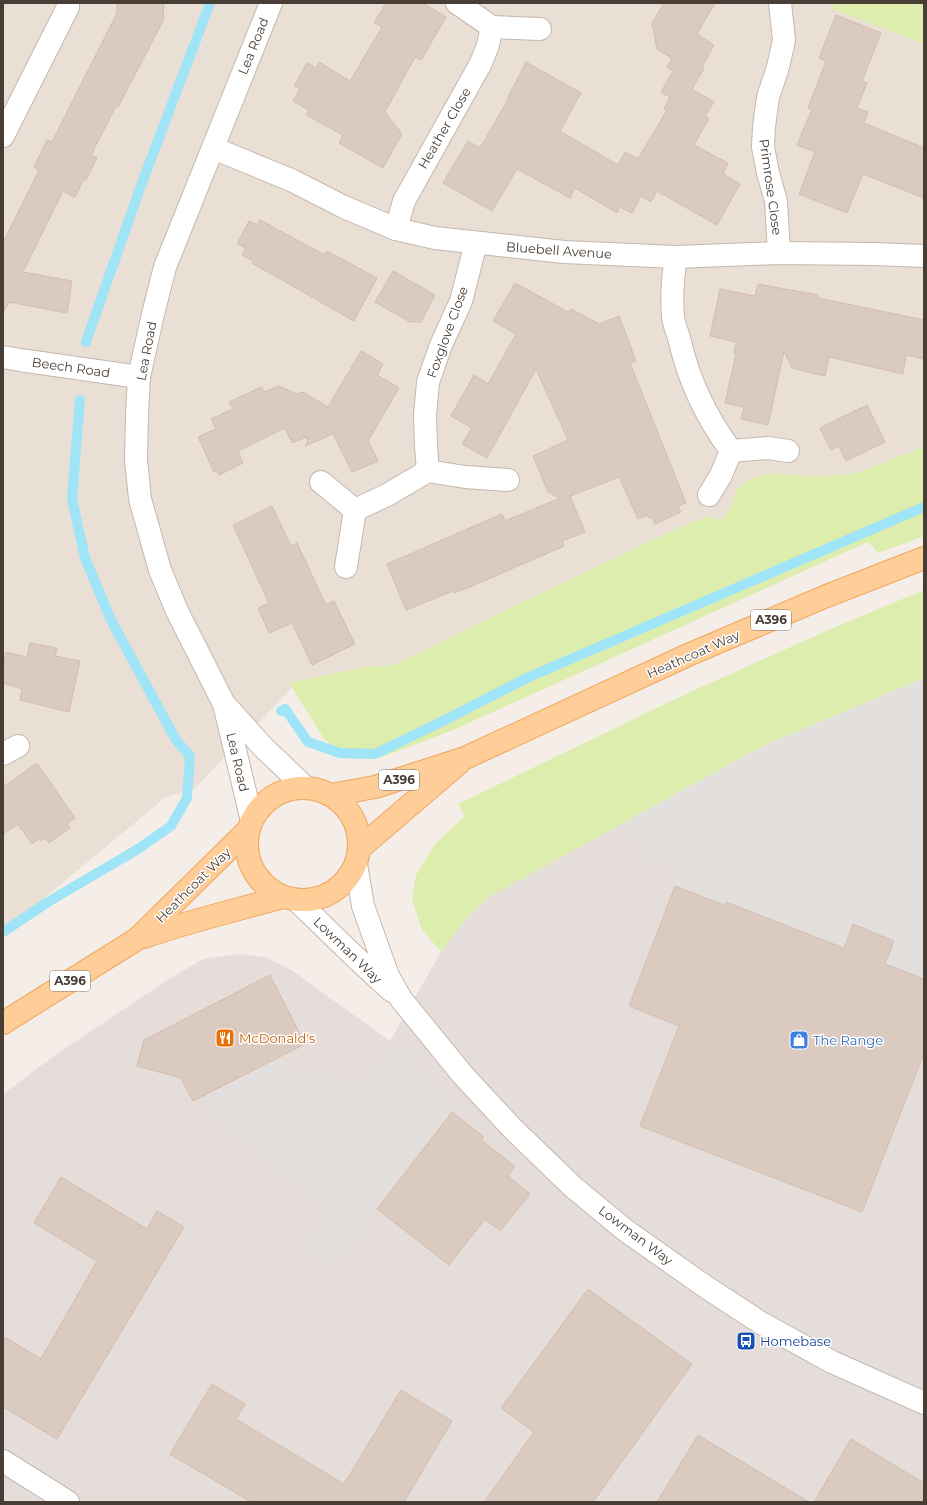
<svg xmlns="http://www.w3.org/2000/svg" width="927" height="1505" viewBox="0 0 927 1505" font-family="Montserrat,sans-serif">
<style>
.residential{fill:#eadfd5}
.industrial{fill:#e5ddd9}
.green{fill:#ddedad}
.parking{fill:#e3dfdd}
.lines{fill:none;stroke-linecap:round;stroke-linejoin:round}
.stream{stroke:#9fe4f7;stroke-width:10}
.building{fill:#dbcabf;stroke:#d3beae}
.minor-casing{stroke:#c5b7ac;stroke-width:24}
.major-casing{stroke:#efa65c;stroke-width:24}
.minor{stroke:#fff;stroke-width:22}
.major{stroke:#ffcd97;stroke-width:22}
.labels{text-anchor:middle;stroke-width:3;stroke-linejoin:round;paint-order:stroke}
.shield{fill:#fff;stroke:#807872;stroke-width:1}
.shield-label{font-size:12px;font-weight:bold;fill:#493e35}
.street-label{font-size:13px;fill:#493e35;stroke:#fff}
.food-label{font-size:13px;fill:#c56008;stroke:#fff;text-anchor:start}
.shop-label{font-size:13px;fill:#366cbe;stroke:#fff;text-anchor:start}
.transit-label{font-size:13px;fill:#164399;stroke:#fff;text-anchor:start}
</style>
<rect width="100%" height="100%" fill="#f5eee8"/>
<!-- residential -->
<polygon class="residential" points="3,3 924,3 924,447 857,473 816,477 769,473 738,488 731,506 722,520 706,517 676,529 514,606 394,665 365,667 289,684 292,688 194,789 166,797 3,932"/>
<!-- industrial -->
<polygon class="industrial" points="924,678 924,1502 3,1502 3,1094 51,1058 166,981 203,959 239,954 265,957 290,969 390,1041 441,952 468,916 489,897 765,745"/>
<!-- green -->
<g class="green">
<polygon points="833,3 924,3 924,44 833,9"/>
<polygon points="924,447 924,536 878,553 868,542 451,731 379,758 351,759 324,739 289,683 365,667 394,665 514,606 676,529 706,517 722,520 731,506 738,488 750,479 769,473 816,477 857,473"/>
<polygon points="924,590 924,678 760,748 489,897 468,916 441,952 421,928 412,899 416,875 435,844 465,816 458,804 690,692 840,625"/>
</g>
<!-- parking -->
<g class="parking">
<polygon points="924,678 924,979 885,964 894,941 853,924 844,948 726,902 724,905 671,884 680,853 651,864 628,820 765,745"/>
<polygon points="397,1049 451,1107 332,1263 312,1245 336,1212 225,1120 213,1114 205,1095 278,1058 288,1076 315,1075 364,1087"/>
</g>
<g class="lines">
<!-- stream -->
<g class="stream">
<polyline points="86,342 139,191 210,3"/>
<polyline points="281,711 285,709 308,742 340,753 375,754 441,722 529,677 924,507"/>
<polyline points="3,932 48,902 138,849 171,826 187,798 190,756 176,740 111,620 85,558 72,499 80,400"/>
</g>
</g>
<!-- building -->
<g class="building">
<polygon points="117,3 164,3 163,21 118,107 116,106 91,155 97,158 86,180 84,179 75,197 63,191 23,272 72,281 67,313 9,302 3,313 3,243 39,170 34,167 47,140 52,142 117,13"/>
<polygon points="386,3 423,3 446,17 421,60 415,57 385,112 402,134 383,168 339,143 343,135 306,115 309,110 293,101 300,89 294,86 307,63 316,68 319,62 350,81 382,27 374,23"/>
<polygon points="664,3 715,3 697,34 714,45 702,67 704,68 692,89 714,102 705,116 709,118 694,145 728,163 723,174 740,184 717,225 657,191 651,202 641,196 632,213 620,207 617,213 575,188 570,198 517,169 492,211 443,183 468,141 480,148 509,98 508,97 526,62 581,93 560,131 618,165 625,152 638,159 667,110 664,109 670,97 661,92 673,71 667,67 672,58 657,49 652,23"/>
<polygon points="836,15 881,33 862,81 867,83 857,108 868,112 864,123 924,148 924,198 863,174 847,213 799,194 815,152 797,145 812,109 808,108 826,61 819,58"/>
<polygon points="260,220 325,255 327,251 377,278 354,321 252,263 253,261 242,255 246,248 237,244 249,221 257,225"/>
<polygon points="393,271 435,295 421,322 410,322 375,302"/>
<polygon points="515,283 568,312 571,309 599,324 619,316 636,361 630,363 686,503 678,506 681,512 655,524 652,517 649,518 648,515 638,519 619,477 570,496 585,532 562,541 564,546 470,587 454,593 453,591 406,610 387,564 502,514 505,521 560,498 548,492 533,456 568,440 536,369 487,458 462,444 472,428 451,416 474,375 488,384 516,334 493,321"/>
<polygon points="758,284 818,295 818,298 924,320 924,359 906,355 903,374 829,357 825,376 792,368 784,351 768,425 741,419 744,407 725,403 736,354 734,353 736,342 710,336 720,289 755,296"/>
<polygon points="361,351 383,364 377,375 399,388 368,441 378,461 352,472 333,434 305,446 308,442 306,437 292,443 285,428 238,451 243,463 219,475 217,471 214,472 198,437 216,429 211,419 233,409 229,402 261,387 264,392 279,386 296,394 303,392 328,407"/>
<polygon points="867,405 885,442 846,461 839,446 831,450 820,428"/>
<polygon points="272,506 291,546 297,543 326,605 334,601 355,644 312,665 292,623 269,633 258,608 269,603 233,525"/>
<polygon points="30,643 57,648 55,656 80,661 69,712 20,700 22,689 3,683 3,669 6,652 27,657"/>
<polygon points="37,763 75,818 67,824 70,828 49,843 46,838 41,841 39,839 32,844 18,824 3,834 3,787"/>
<polygon points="675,886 724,905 726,902 844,948 853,924 894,941 885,964 924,979 924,1053 862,1212 640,1126 679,1026 629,1006"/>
<polygon points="270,975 305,1044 193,1101 181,1078 137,1066 144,1040"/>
<polygon points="452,1112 484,1137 481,1140 515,1166 508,1176 530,1194 500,1231 485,1219 449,1265 377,1209"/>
<polygon points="61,1177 147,1229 157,1211 184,1227 57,1439 3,1407 3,1336 41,1359 97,1261 34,1223"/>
<polygon points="588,1289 692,1364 593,1502 484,1502 534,1432 501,1408"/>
<polygon points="212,1384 245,1404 236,1419 344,1484 401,1390 452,1421 404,1502 251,1502 170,1454"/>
<polygon points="698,1435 809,1502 657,1502"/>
<polygon points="851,1439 924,1483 924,1502 814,1502"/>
</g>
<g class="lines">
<!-- minor casing -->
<g class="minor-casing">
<g id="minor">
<polyline points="492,27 540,29"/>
<polyline points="3,136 68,7 68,3"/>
<polyline points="213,148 291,180 344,207 396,229 435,238 564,252 676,257 779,253 874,254 924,256"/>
<polyline points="396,229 404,201 481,63 488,45 492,27 457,3"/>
<polyline points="779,253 776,201 768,173 763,147 764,126 768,97 778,67 784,40 780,3"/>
<path d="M676,257C673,276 671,295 673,315C673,323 677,331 679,338C689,381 705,415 731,451"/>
<polyline points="3,357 20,360 139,377"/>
<polyline points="731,451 768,448 788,451"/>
<polyline points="428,471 426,446 425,415 428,382 441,345 461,301 476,243"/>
<polyline points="321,482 355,510 387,495 428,471 465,477 508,480"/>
<polyline points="709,495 721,475 731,451"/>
<polyline points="346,567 355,510"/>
<polyline points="226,706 264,748 306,788"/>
<polyline points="3,754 18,746"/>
<polyline points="252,821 224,704 177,611 160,570 140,499 136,460 137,414 139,377 153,314 165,267 271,3"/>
<polyline points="356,864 363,906 388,976 401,999 462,1074 512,1128 573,1187 625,1230 703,1285 761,1323 832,1362 924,1403"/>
<path d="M296,900C328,930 359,962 392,991"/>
<polyline points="3,1461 68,1502"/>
</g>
</g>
<!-- major casing -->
<g class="major-casing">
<g id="major">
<circle cx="303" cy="844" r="56"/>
<polyline points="331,795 375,787 465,758 688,655 824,597 924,558"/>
<polyline points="360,848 458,764"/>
<path d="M144,937C189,921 237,910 283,897"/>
<polyline points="3,1023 137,939 248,830"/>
</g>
</g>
<!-- minor -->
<use href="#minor" class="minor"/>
<!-- major -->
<use href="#major" class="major"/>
</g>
<!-- icons -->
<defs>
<g id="restaurant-square" transform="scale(1)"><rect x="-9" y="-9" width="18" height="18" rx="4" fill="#e8710a" stroke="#fff"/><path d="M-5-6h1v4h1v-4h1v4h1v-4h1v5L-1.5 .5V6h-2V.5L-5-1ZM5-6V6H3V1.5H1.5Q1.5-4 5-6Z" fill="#fff"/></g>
<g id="shop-square" transform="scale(1)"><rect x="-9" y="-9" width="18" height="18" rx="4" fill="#3f7fe0" stroke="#fff"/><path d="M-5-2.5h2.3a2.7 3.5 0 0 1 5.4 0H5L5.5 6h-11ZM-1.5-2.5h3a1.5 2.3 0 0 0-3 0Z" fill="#fff"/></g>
<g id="bus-square" transform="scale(1)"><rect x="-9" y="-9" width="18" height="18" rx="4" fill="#1a4fb4" stroke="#fff"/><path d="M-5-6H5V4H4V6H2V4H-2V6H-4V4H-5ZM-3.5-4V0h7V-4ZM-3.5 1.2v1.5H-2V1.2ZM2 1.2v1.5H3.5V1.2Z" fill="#fff"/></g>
</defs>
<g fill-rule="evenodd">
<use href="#restaurant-square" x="225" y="1038"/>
<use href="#shop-square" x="799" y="1040"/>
<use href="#bus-square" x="746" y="1341"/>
</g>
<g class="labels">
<!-- shield labels -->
<g class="shield">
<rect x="751" y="610" width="40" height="20" rx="3"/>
<rect x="379" y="770" width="40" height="20" rx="3"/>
<rect x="50" y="971" width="40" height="20" rx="3"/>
</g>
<g class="shield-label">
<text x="771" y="624">A396</text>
<text x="399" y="784">A396</text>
<text x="70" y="985">A396</text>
</g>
<!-- street labels -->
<g class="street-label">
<text transform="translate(253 46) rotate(-68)" y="5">Lea Road</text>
<text transform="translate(444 128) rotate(-60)" y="5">Heather Close</text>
<text transform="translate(771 187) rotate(82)" y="5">Primrose Close</text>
<text transform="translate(559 250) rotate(4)" y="5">Bluebell Avenue</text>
<text transform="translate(447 332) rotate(-70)" y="5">Foxglove Close</text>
<text transform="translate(146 351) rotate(-79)" y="5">Lea Road</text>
<text transform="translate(71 367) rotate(8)" y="5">Beech Road</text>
<text transform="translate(693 654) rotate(-24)" y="5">Heathcoat Way</text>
<text transform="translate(238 762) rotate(77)" y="5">Lea Road</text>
<text transform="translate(193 885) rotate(-45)" y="5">Heathcoat Way</text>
<text transform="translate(348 950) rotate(44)" y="5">Lowman Way</text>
<text transform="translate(636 1235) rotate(37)" y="5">Lowman Way</text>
</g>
<!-- food labels -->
<g class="food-label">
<text x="239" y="1043">McDonald's</text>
</g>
<!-- shop labels -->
<g class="shop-label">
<text x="813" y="1045">The Range</text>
</g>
<!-- transit labels -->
<g class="transit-label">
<text x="760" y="1346">Homebase</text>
</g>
</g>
<!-- border -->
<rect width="927" height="1505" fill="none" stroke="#493e35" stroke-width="8"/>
</svg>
